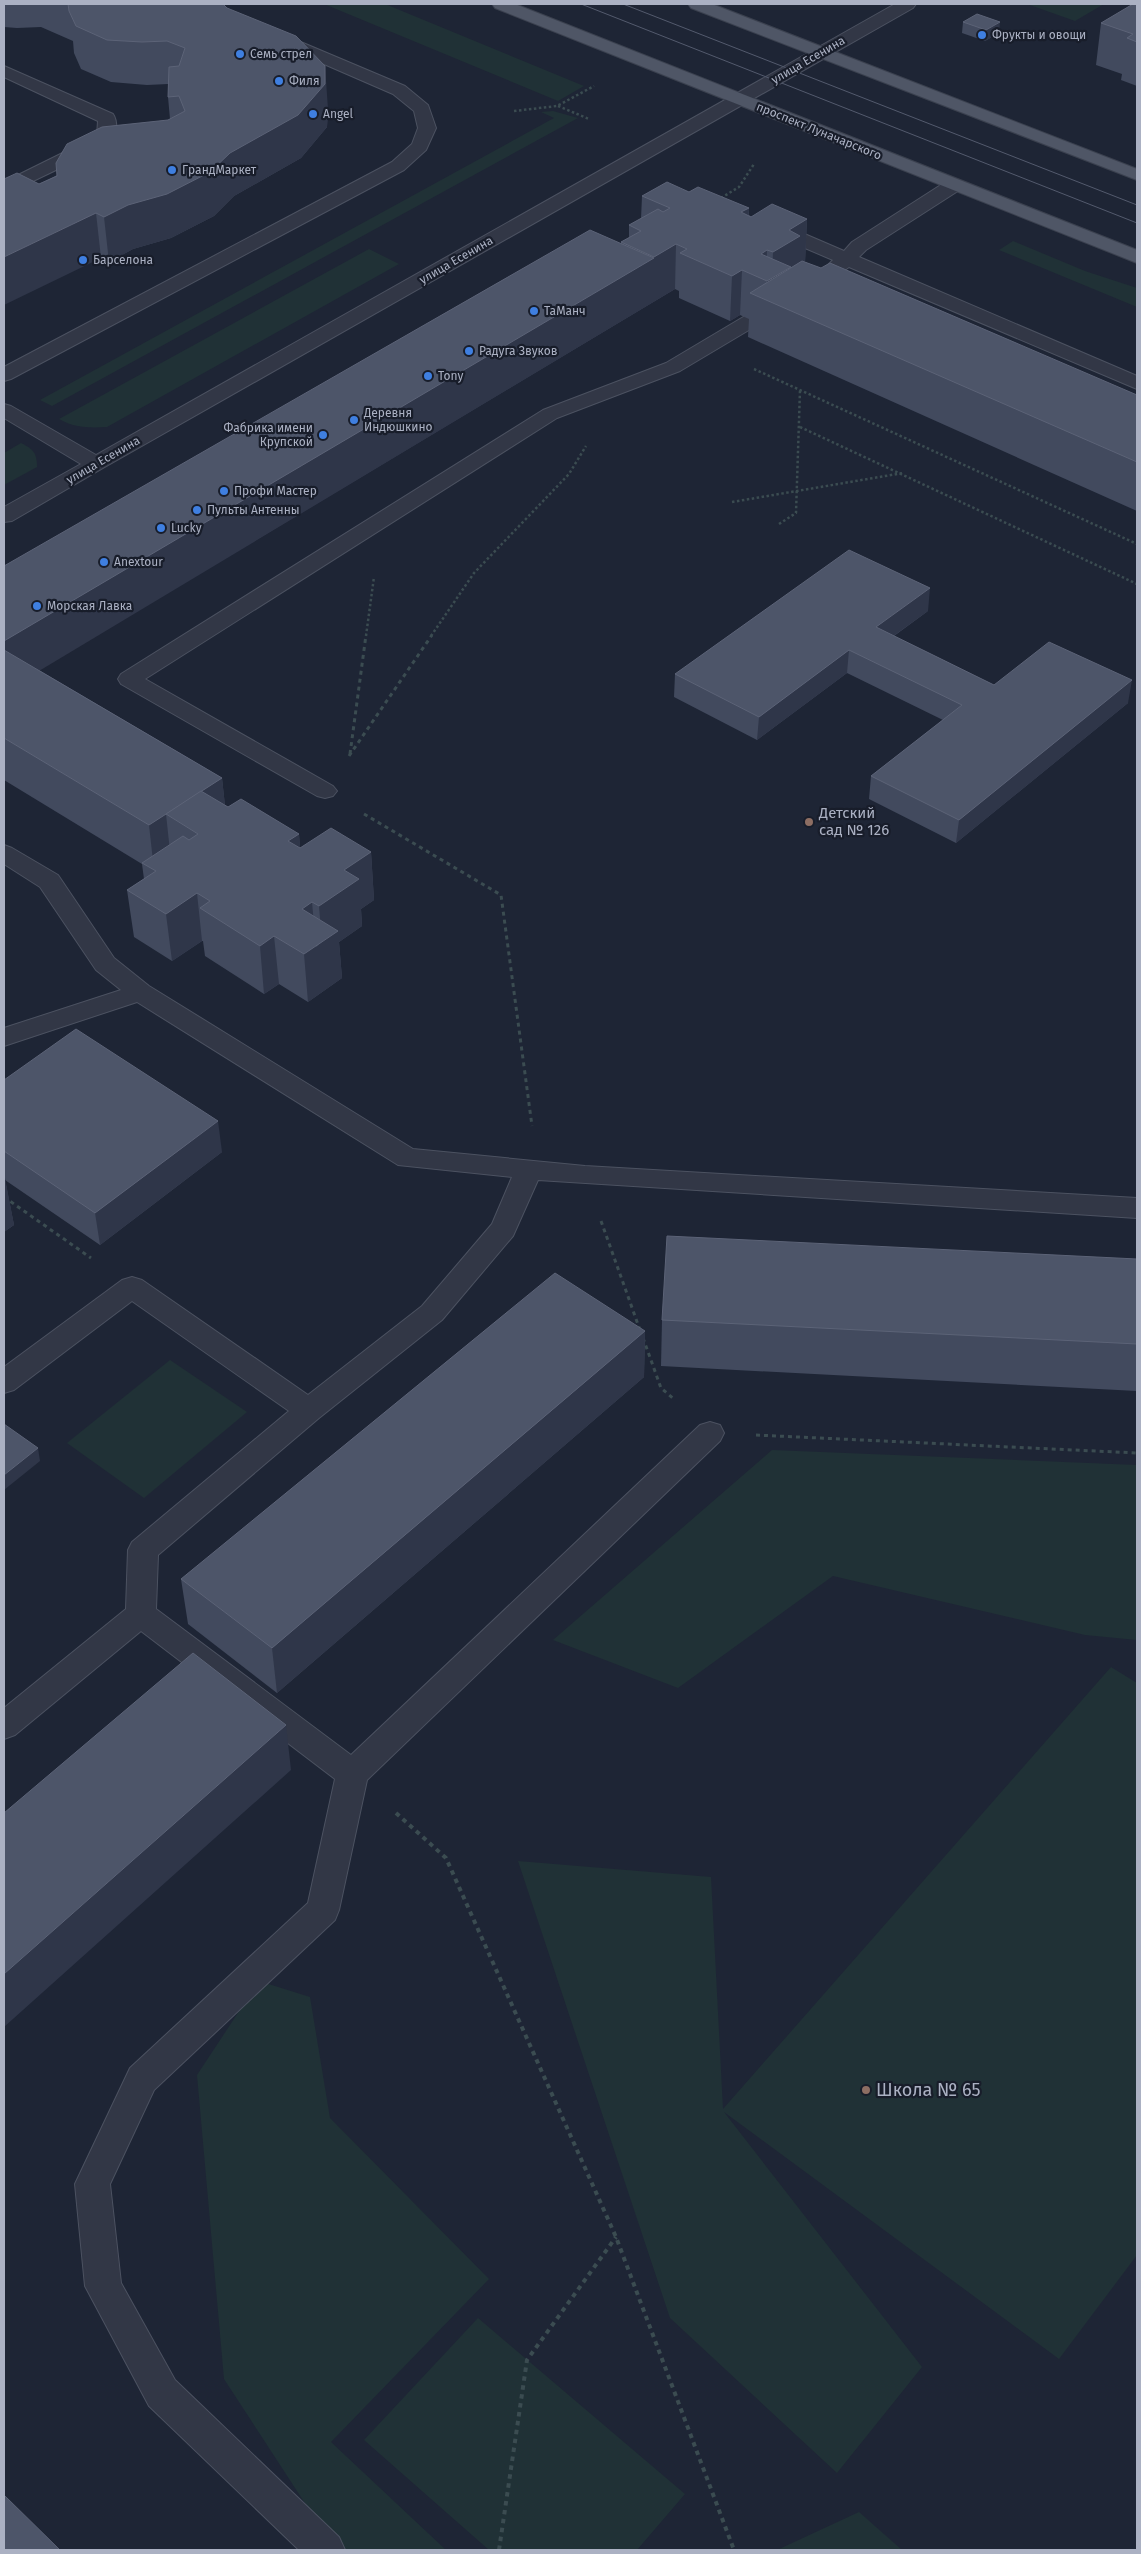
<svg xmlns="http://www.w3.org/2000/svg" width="1141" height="2554" viewBox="0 0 1141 2554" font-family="'Fira Sans',sans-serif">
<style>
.green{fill:#203136}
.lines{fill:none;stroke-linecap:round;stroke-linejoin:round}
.minor-casing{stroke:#4c5261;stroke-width:2}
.major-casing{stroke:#3b414f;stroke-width:2}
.path-far2{stroke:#3b4c51;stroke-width:2.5;stroke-dasharray:2.5 2.5;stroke-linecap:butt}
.path-far1{stroke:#3b4c51;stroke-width:3;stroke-dasharray:4 4;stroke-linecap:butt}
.path{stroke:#3b4c51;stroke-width:4;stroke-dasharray:4.5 4.5;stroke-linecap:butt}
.minor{fill:#323746;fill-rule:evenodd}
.major{fill:#4f5666;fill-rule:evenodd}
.tram{stroke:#535a6d;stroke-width:1}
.wall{fill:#424a5e}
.shaded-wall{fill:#2f3649}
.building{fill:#4d5569;stroke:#5c6377}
.shop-dot{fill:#3f7fe0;stroke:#181d2a;stroke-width:2}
.education-dot{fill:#8d6e63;stroke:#181d2a;stroke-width:2}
.labels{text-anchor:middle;stroke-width:4.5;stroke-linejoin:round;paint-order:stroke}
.far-poi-label{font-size:12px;fill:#abb1c3;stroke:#181d2a;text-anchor:start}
.far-street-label{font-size:12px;fill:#abb1c3;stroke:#181d2a}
.poi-label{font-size:15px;fill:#abb1c3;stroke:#181d2a;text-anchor:start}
.near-poi-label{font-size:18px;fill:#abb1c3;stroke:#181d2a;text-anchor:start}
</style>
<rect width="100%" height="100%" fill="#1e2535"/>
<!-- green -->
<g class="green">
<polygon points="324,4 385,4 584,86 558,101"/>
<polygon points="1027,4 1104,4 1075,21"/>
<polygon points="553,111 578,118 52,406 40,400 554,118 541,112"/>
<polygon points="1013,241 1085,271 1137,288 1137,307 999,250"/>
<path d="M369,249L399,264L107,427C89,428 75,428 59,419Z"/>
<path d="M21,443C33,449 37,453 37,467L4,485V453Z"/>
<polygon points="170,1360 247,1412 144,1498 67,1443"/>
<polygon points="772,1450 1137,1465 1137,1640 1085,1635 833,1576 678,1688 553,1640"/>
<polygon points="1111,1667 1137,1683 1137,2255 1059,2359 724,2112 922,2367 837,2473 670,2318 518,1861 711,1877 723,2109"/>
<polygon points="259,1981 310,1997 330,2118 489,2279 331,2442 446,2550 343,2550 325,2534 224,2379 197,2075"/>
<polygon points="478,2318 685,2494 637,2550 489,2550 364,2440"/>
<polygon points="859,2512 902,2550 777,2550"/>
</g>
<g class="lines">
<!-- minor casing -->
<g class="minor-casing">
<g id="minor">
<polygon points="895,4 916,4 913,8 103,468 12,521 4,522 4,507 81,464 4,418 4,404 11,406 96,455"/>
<polygon points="277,32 405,86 428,105 436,128 426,150 404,170 11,379 4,381 4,367 392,162 412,144 418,128 414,111 393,94 271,41 268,37 271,33"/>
<path d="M4,66L113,114C118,121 117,136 112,143L4,195V182L97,136L98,121L4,77Z"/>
<polygon points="954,179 961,181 963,185 961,189 866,250 859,257 1137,376 1137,389 849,267 842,272 828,272 825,268 833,260 765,231 763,227 765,223 779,223 844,251 852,242 947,181"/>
<polygon points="752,314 759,316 762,320 759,324 680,371 557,418 145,679 333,786 337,791 333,796 325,798 317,796 121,684 118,679 121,674 543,410 666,363 745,316"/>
<polygon points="4,845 12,848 58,875 114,958 149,986 413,1149 585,1166 1137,1198 1137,1218 538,1180 513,1236 442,1320 319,1418 158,1555 156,1609 351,1755 700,1425 710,1422 720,1425 724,1433 720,1441 367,1780 339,1910 335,1920 154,2090 110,2184 121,2283 175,2380 339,2537 345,2550 299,2550 149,2406 85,2286 75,2184 130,2068 308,1903 335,1779 141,1631 15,1735 4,1739 4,1708 126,1609 128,1550 132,1542 289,1411 132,1301 14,1390 4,1393 4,1367 122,1280 132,1277 142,1280 308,1395 422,1306 492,1224 512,1177 398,1165 137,1002 4,1046 4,1028 121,990 96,970 40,887 4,864"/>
</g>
</g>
<!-- major casing -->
<g class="major-casing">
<g id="major">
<polygon points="492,4 515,4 1137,250 1137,263 495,8"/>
<polygon points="688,4 712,4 1137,169 1137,180 691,8"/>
</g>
</g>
<!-- path-far2 -->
<g class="path-far2">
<polyline points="558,106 589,119"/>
<polyline points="514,111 557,106 594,86"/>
<polyline points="721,198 739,187 754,164"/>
<polyline points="754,369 1137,544"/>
<polyline points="800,427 1137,584"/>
<polyline points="732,502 903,473"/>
<polyline points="779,524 796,513 800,390"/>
<polyline points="366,636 374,577"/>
<polyline points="431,636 474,573 569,474 586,446"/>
</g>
<!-- path-far1 -->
<g class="path-far1">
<polyline points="350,754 366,635"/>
<polyline points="349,756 432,635"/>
<polyline points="364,814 501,895 532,1126"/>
<polyline points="4,1197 91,1258"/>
<polyline points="601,1221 640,1330"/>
<polyline points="643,1338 661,1388 675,1400"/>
<polyline points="756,1435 1137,1453"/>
</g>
<!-- path -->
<g class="path">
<polyline points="396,1813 446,1858 616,2237 734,2550"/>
<polyline points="499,2550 527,2360 616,2237"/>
</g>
<!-- minor -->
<use href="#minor" class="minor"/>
<!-- major -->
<use href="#major" class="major"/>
<!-- tram -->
<g class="tram">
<polyline points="581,4 1137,223"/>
<polyline points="623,4 1137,205"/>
</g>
</g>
<!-- wall -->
<g class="wall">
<polygon points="4,4 223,4 328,109 327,127 301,158 234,196 214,216 171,238 133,249 109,262 101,258 39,184 170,119 168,97 168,84 147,85 111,82 81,69 74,53 73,41 41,27 17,28 4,27"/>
<polygon points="1137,4 1137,86 1121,80 1122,74 1096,65 1101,23"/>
<polygon points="963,22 999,33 985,41 962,33"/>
<polygon points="689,192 749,208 749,215 751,217 807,219 805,262 1137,395 1137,511 748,337 749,319 740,315 730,321 679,298 679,291 675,289 39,670 222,778 225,806 299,834 300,848 371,852 374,900 361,909 362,926 339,942 342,978 308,1002 279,984 264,994 205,956 203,941 202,941 172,961 134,937 127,890 144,879 142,864 4,780 4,566 621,243 621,242 629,238 629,225 641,219 642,196"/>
<polygon points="928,611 894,636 994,685 1128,703 956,843 869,799 871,776 943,720 847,673 757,740 674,697 675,674"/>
<polygon points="4,1080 222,1152 100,1245 5,1180 14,1225 4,1232"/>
<polygon points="1137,1259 1137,1391 661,1366 662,1320"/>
<polygon points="645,1331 644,1377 277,1693 188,1624 181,1579"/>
</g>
<!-- shaded-wall -->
<g class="shaded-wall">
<polygon points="1000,22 999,33 985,41 986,30"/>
<polygon points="325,66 328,109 327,127 301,158 234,196 214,216 171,238 133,249 109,262 104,217"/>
<polygon points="749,208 747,252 741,212"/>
<polygon points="96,213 101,258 4,305 4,257"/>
<polygon points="807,219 805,264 766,300 767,281 772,279 773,252 789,230"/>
<polygon points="676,244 675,289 4,692 4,641"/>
<polygon points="767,250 766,280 761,254"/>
<polygon points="742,270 740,315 730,321 732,276"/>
<polygon points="930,588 928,611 874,650 876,627"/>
<polygon points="849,650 847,673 757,740 759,717"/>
<polygon points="1132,680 1128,703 956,843 959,820"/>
<polygon points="222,778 227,824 198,834 166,814"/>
<polygon points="166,814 171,861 154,870 149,825"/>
<polygon points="299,834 303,881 288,841"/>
<polygon points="371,852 374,900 361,909 362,926 339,942 342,978 308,1002 304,954 302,909 312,902 316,947 322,942 319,906 344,870"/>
<polygon points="197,893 202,941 172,961 166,914"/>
<polygon points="274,936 279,984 264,994 260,946"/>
<polygon points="218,1121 222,1152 100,1245 95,1213"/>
<polygon points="4,1178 5,1178 14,1225 4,1232"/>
<polygon points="645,1331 644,1377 277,1693 272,1648"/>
<polygon points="38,1448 40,1461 4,1490 4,1475"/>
<polygon points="286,1725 291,1770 4,2027 4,1974"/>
</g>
<!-- building -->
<g class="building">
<polygon points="68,4 223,4 227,8 296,36 325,66 325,84 298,115 230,153 210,172 167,194 128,205 104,217 96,213 4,257 4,179 17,173 39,184 57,176 56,163 67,144 102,127 168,120 185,111 179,96 168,97 169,67 179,66 185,48 167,41 142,42 107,40 76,26 69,11"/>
<polygon points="1133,4 1137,4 1137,42 1127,38 1133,34 1101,23"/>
<polygon points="977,14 1000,22 986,30 963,22"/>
<polygon points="667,182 689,192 698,187 749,208 741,212 751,217 772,204 807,219 789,230 800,236 773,252 767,250 761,254 791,267 767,281 742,270 732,276 680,253 687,249 676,244 654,257 621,242 641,231 629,225 658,209 663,212 670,208 642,196"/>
<polygon points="590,230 654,258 4,641 4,566"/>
<polygon points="802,261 821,268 830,263 1137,395 1137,462 750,293"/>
<polygon points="849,550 930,588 876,627 994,685 1049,642 1132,680 959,820 871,776 962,705 849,650 759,717 675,674"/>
<polygon points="4,650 222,778 149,825 4,738"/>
<polygon points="201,791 228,807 241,799 299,834 288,841 300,848 331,828 371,852 344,870 359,879 319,906 312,902 302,909 338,931 304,954 274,936 260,946 200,908 210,901 197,893 166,914 127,890 156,871 142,863 183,836 189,840 198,834 166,814"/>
<polygon points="76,1029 218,1121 95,1213 4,1151 4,1080"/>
<polygon points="667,1236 1137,1259 1137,1344 662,1320"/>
<polygon points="555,1273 645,1331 272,1648 181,1579"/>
<polygon points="4,1424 38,1448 4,1475"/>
<polygon points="193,1653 286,1725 4,1974 4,1813"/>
<polygon points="4,2495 60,2550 4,2550"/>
</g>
<!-- markers -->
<g class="shop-dot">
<circle cx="982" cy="35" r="5"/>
<circle cx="240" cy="54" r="5"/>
<circle cx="279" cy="81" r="5"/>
<circle cx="313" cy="114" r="5"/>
<circle cx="172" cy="170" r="5"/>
<circle cx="83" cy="260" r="5"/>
<circle cx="534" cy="311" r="5"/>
<circle cx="469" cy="351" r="5"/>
<circle cx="428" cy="376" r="5"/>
<circle cx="354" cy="420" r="5"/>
<circle cx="323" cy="435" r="5"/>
<circle cx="224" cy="491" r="5"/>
<circle cx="197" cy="510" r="5"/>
<circle cx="161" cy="528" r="5"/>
<circle cx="104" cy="562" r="5"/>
<circle cx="37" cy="606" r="5"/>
</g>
<g class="education-dot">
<circle cx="809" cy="822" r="5"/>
<circle cx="866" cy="2090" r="5"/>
</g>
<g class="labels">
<!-- far-poi labels -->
<g class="far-poi-label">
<text x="992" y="39">Фрукты и овощи</text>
<text x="250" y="58">Семь стрел</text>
<text x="289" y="85">Филя</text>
<text x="323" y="118">Angel</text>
<text x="182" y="174">ГрандМаркет</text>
<text x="93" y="264">Барселона</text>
<text x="544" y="315">ТаМанч</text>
<text x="479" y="355">Радуга Звуков</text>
<text x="438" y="380">Tony</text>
<text x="364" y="417">Деревня<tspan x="364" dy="14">Индюшкино</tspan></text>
<text x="313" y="432" text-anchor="end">Фабрика имени<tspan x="313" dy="14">Крупской</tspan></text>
<text x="234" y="495">Профи Мастер</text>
<text x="207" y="514">Пульты Антенны</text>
<text x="171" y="532">Lucky</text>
<text x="114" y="566">Anextour</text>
<text x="47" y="610">Морская Лавка</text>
</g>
<!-- far-street labels -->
<g class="far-street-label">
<text transform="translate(808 60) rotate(-30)" y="4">улица Есенина</text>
<text transform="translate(819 131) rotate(22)" y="4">проспект Луначарского</text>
<text transform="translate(456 260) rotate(-30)" y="4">улица Есенина</text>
<text transform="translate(103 460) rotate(-30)" y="4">улица Есенина</text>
</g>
<!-- poi labels -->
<g class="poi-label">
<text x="819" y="818">Детский<tspan x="819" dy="17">сад № 126</tspan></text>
</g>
<!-- near-poi labels -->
<g class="near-poi-label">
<text x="876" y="2096">Школа № 65</text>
</g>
</g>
<!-- border -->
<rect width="1141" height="2554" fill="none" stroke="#abb1c3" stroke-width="10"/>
</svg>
